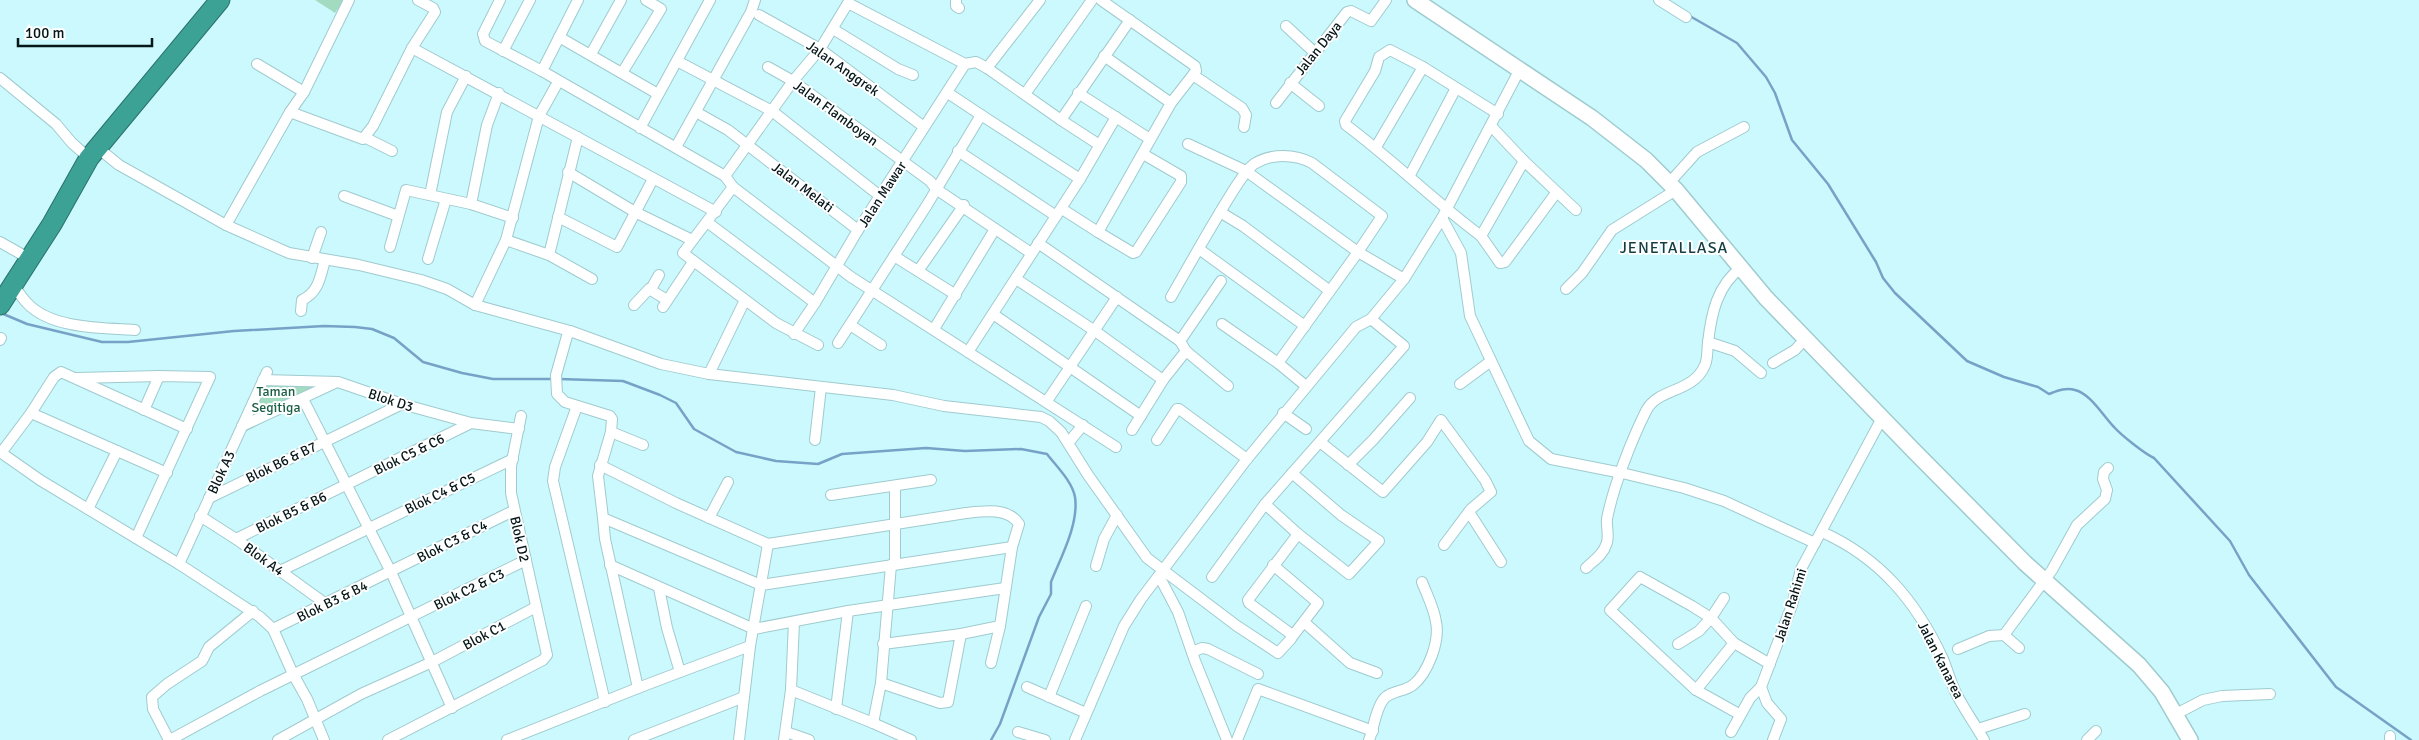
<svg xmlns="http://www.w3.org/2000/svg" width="2419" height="740" viewBox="0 0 2419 740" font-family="Signika,sans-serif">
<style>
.green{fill:#a3dbc0}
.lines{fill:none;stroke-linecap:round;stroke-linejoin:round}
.stream{stroke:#77a2c7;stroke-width:2.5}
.street-casing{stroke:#9fcbcf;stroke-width:12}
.secondary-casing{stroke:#9fcbcf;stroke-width:18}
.highway-casing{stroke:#29716a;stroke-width:21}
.street{stroke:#fff;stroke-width:10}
.secondary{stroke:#fff;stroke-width:15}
.highway{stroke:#3ca296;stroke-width:19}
.labels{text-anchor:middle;stroke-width:4;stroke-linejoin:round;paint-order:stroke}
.street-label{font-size:14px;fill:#061719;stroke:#fff}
.park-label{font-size:14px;fill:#1a5f45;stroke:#fff}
.quarter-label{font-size:16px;letter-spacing:1px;fill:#143d41;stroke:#fff}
</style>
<rect width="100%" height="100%" fill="#ccf9fd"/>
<!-- green -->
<g class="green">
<polygon points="315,0 344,0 335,13"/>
<polygon points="266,384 333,386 243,433"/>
</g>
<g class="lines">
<!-- stream -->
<g class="stream">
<path d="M1688,15L1737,43L1766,77L1775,93L1792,140L1828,184L1876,262L1883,278L1895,293L1967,361L2004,377L2038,387L2049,394C2057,391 2066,387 2075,390C2091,394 2103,416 2114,427C2121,435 2145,454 2154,458L2230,541L2249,575L2336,687L2411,740"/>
<polyline points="1,313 27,324 102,342 128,342 234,331 324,326 355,327 372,329 394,338 423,362 462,373 493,379 553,379"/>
<path d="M559,379L623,381L660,395L676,403L694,429L736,452L776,461L818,464L842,454L926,448L965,451L1021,449L1047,454C1056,466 1072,481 1075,497C1079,524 1061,557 1051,582V594L1039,617L1000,724L991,740"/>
</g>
<!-- street casing -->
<g class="street-casing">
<g id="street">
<polyline points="500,0 483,34 485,41 542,71 725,176"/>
<polyline points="956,0 956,6 959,8"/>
<polyline points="1659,0 1686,17"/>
<polyline points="759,15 820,49 924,127"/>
<polyline points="1286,26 1314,52"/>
<polyline points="833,29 898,69 913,75"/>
<polyline points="559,37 658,94"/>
<polyline points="412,48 435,12 433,8 418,0"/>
<polyline points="503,51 530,0"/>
<polyline points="591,54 621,0"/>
<polyline points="1104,56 1171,103"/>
<polyline points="677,61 772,111 880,196"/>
<polyline points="257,64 304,92"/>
<polyline points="768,67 793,81 930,181 936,189 1031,253"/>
<polyline points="987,68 1061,120 1130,20"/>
<polyline points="542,71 578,0"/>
<polyline points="622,73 661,9 646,0"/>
<polyline points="1193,75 1242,108 1246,115 1244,127"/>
<polyline points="0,78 56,124 72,143 89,158"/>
<polyline points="1290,83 1319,106"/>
<polyline points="948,93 981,115"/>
<polyline points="1078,93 1150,139"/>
<polyline points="1025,94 1092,0"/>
<polyline points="1276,103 1347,12 1351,11 1371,21 1386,0"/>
<polyline points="290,112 304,92 349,0"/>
<polyline points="696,112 728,130 858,230"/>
<path d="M1498,114L1423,67L1390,50L1379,57L1375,71L1345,121L1346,125C1393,160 1434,201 1481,236L1524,161"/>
<polyline points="1061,120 1098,144"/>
<polyline points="1491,126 1524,161 1576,210"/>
<polyline points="640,128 710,0"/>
<polyline points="364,137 392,151"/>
<polyline points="1188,144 1246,171 1358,252 1404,279"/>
<polyline points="676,147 751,12 755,0"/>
<polyline points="1376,147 1423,67"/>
<polyline points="98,148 119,165 226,225 289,253 359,265 421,280 447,289 475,305 570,331 661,364 709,374 893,395 944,406 1041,417 1049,421 1061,432 1088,475 1147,558 1237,626 1278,653 1291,639 1291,634 1249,603 1248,600 1298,534"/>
<polyline points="958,151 1056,216"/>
<polyline points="568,172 635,212 692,240"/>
<polyline points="1410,175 1456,88"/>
<polyline points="1669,183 1697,152 1744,127"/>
<polyline points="733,187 851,277 1116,447"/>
<polyline points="430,195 447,112 466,76"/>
<polyline points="344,196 398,216"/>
<polyline points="471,204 487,125 499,93"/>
<polyline points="1062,209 1098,232 1171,103 1196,71 1195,66 1101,0"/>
<polyline points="1220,212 1243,226 1330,291"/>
<polyline points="558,217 617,247 653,179"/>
<polyline points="1442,218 1461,253 1470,316 1529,441 1551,459 1622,473 1684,488 1724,501 1815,543"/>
<polyline points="707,222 815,303"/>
<polyline points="226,225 290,112 363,139 373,126 412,48 716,212"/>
<polyline points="1098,232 1133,253 1136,252 1181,182 1181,176 1143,154"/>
<polyline points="1481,236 1500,263 1505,262 1556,193"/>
<polyline points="506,240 549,255 592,279"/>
<polyline points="0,242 30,259"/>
<polyline points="1038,243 1180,341 1186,351 1228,386"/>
<polyline points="390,247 406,190 471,204 513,218"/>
<polyline points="1199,249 1305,326"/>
<polyline points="549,255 578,137"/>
<polyline points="894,256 956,295"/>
<polyline points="312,258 321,232"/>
<polyline points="428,259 446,199"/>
<polyline points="918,271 964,205"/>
<polyline points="1016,279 1095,331 1163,380"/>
<path d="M13,285C18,291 22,298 27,303C51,329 102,328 135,330"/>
<polyline points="651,289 659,275"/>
<polyline points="1566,289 1582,273 1612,230 1676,190"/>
<path d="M1171,297C1191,262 1211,226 1233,191C1239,182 1245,171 1254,164C1271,153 1295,154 1312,163L1382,216L1358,252L1278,363L1306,386"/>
<polyline points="475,305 506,240 539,116 558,82"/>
<polyline points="634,305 649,289 667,300"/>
<polyline points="663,307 693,262"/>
<path d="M301,311L302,300C319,292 320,277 325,260"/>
<polyline points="993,314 1141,416"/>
<polyline points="1222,324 1278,363"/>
<polyline points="850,325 881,345"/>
<polyline points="934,329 995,229"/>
<polyline points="570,331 567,336 556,375 557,394 565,402 610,416 612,419 611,432 598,476 603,518 761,585 1012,547"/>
<polyline points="794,334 815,303 858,230 965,64 976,62 987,68 1040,0"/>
<polyline points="0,340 1,338"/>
<polyline points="1180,341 1221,281"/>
<polyline points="1708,342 1735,351 1761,373"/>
<polyline points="838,343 927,205 981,115 1080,179"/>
<polyline points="818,345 776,323 683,253 733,187 725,176 793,81 820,49 848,3 965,64"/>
<polyline points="968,352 1080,179 1116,117"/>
<polyline points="1773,363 1795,350 1805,339"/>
<polyline points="709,374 745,300"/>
<polyline points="77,378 159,376 210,377 136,538"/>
<polyline points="263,380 338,382 402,404 471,423 519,429"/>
<polyline points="1460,384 1491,361"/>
<polyline points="303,399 391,572 452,708"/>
<polyline points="1047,401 1117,297"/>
<polyline points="577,406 555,467 553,481 605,702"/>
<polyline points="144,410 159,376"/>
<polyline points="1283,413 1306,429"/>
<polyline points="242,426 337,382"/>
<polyline points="1132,430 1163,380 1186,351"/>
<polyline points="611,432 643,445"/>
<polyline points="815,440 821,387"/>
<polyline points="1157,440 1177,409 1179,409 1247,459"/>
<polyline points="1069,442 1083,425"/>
<polyline points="1320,442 1383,492 1427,442 1441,420 1485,480 1491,492 1471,509 1444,545"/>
<polyline points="0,452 40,480 179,564 260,617 273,629 293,674 307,699 324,740"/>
<polyline points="1,453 31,413"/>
<path d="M600,465L676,503L768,544L966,513C983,511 1008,507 1019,524L1012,547L1000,626L961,634"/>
<polyline points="1348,465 1373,440 1410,398"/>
<polyline points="167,473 31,413 54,377 61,372 187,429"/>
<polyline points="895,486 895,564"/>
<polyline points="831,495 931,480"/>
<polyline points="209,498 402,404"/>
<polyline points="1265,504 1298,534 1349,574 1379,541 1341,515 1292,473"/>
<polyline points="88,509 117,451"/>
<polyline points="1469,512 1501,562"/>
<polyline points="200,516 236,539 326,604"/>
<polyline points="709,518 728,482"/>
<path d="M1822,532C1880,558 1916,601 1943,659C1947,669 1950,680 1955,691C1963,708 1975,724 1984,740"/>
<polyline points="236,539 471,423"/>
<polyline points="179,564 267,372"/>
<polyline points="610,565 754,629 848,611 1005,588"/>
<polyline points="1273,565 1318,603 1292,637"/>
<polyline points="1096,566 1104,539 1117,515"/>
<path d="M1586,568C1593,561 1603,555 1606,545C1610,537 1606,527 1607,519C1613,487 1632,439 1646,411C1658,387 1693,394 1705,365C1708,358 1707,350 1708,343C1711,315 1717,285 1741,268"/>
<polyline points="280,571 513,459"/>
<polyline points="1159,576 1178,612 1195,661 1227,740"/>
<polyline points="1212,577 1265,504 1404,346 1371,319"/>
<polyline points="794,622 791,690 873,723 881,683 891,565"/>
<polyline points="1304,622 1350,663 1377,673"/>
<polyline points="273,629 513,511"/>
<polyline points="2004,635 2019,648"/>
<polyline points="1734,643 1696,690 1739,714"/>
<polyline points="1678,644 1699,631 1711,618 1724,598"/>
<polyline points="1958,649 1989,636 2004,635 2052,570 2077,525 2105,499 2107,490 2103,479 2104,472 2108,468"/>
<polyline points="1192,652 1202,648 1208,649 1258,674"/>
<polyline points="991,663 1000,626"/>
<polyline points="680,672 750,646 768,544"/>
<polyline points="881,683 940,703 948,702 961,634 883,644"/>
<polyline points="1027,687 1086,713"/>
<polyline points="638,688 680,672 667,628 659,588"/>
<polyline points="1696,690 1610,610 1640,577 1692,606 1711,618 1734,643 1770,664"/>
<polyline points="1049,697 1086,606"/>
<polyline points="836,709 848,611"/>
<polyline points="2176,714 2203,700 2222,696 2270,694"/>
<polyline points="873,723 911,740"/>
<polyline points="1978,729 2025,714"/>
<polyline points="786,732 809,740"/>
<polyline points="1018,732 1045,740"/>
<polyline points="1731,732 1750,698 1761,687"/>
<polyline points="169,740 153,709 152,697 167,684 202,661 209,647 253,611"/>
<polyline points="170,740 260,691 526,560"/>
<polyline points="278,740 361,694 432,662 536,607"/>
<polyline points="388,740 543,660 547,655 511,493 511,466 521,416"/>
<polyline points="507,740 638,688 605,539 603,518"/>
<polyline points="634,740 744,697"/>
<polyline points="739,740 750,646"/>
<polyline points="784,740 791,690"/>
<polyline points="1075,740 1124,626 1141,599 1247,459 1356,327 1371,319 1404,279 1442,218 1520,69"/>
<polyline points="1237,740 1258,689 1373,731"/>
<path d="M1369,740C1374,728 1375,711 1383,700C1389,691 1404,692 1413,685C1428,673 1440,641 1436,622C1434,608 1427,595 1422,582"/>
<polyline points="1773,740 1781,719 1767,703 1761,687 1792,605 1801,569 1882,418"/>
<polyline points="2087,740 2096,731"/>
<polyline points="2390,740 2390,736"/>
</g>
</g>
<!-- secondary casing -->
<g class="secondary-casing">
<polyline id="secondary" points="1415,0 1592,118 1646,160 1676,190 1766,298 1914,451 2025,563 2139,665 2162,692 2190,740"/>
</g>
<!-- highway casing -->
<g class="highway-casing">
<polyline id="highway" points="0,305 52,224 89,158 220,0"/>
</g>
<!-- street -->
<use href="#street" class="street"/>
<!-- secondary -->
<use href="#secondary" class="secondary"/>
<!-- highway -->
<use href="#highway" class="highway"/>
</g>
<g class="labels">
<!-- street labels -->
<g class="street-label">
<text transform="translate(1318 48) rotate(-51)" y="5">Jalan Daya</text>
<text transform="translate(843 68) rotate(35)" y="5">Jalan Anggrek</text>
<text transform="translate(836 113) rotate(36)" y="5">Jalan Flamboyan</text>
<text transform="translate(803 187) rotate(37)" y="5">Jalan Melati</text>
<text transform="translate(882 194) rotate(-57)" y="5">Jalan Mawar</text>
<text transform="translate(391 400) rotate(18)" y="5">Blok D3</text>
<text transform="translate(409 454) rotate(-26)" y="5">Blok C5 &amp; C6</text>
<text transform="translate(281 462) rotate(-26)" y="5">Blok B6 &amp; B7</text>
<text transform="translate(221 472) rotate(-65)" y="5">Blok A3</text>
<text transform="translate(440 493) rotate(-26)" y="5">Blok C4 &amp; C5</text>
<text transform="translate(291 512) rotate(-26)" y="5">Blok B5 &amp; B6</text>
<text transform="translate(520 539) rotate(77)" y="5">Blok D2</text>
<text transform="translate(452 541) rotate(-27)" y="5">Blok C3 &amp; C4</text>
<text transform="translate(264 559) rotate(36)" y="5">Blok A4</text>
<text transform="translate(469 589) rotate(-26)" y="5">Blok C2 &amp; C3</text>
<text transform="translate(332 601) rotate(-26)" y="5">Blok B3 &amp; B4</text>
<text transform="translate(1790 605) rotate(-72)" y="5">Jalan Rahimi</text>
<text transform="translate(484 635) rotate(-28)" y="5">Blok C1</text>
<text transform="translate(1941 660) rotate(63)" y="5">Jalan Kanarea</text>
</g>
<!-- park labels -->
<g class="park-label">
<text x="276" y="396">Taman<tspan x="276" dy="16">Segitiga</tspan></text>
</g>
<!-- quarter labels -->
<g class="quarter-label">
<text x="1674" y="253">JENETALLASA</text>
</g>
</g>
<!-- scale -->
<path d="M18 38v8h134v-8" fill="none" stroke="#061719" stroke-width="2.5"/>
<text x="25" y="38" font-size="15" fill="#061719" stroke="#ffffff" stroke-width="4" paint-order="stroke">100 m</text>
</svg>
